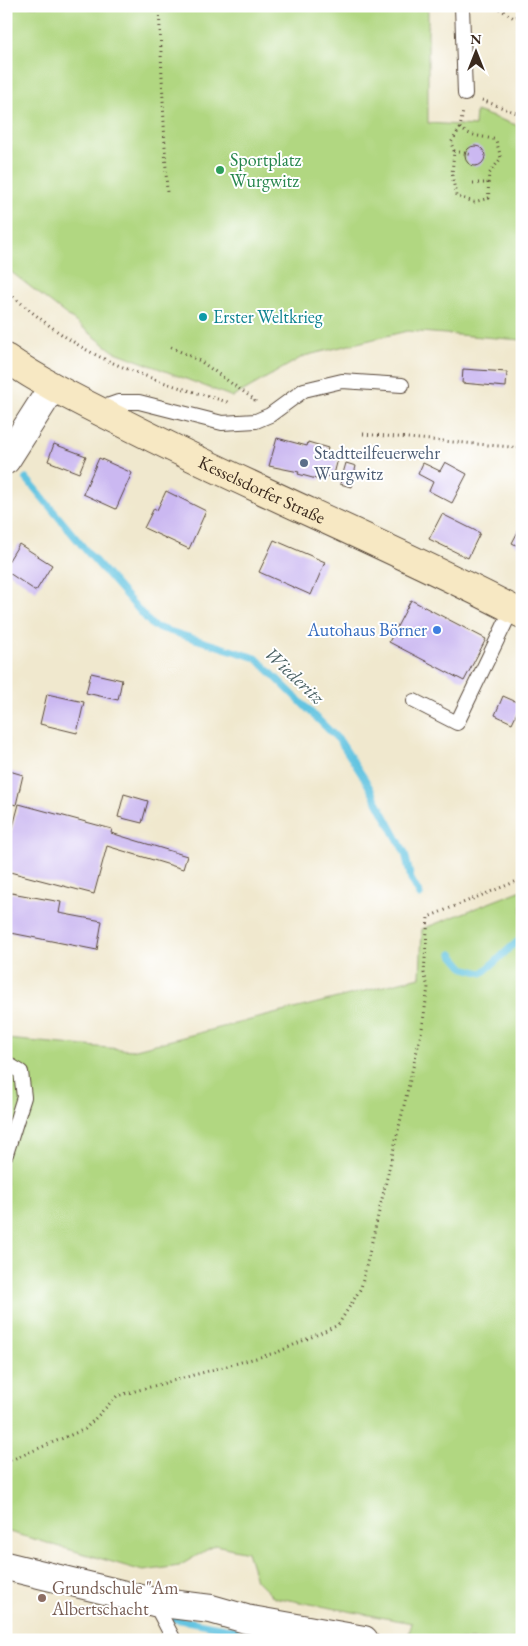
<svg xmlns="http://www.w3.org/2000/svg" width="528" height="1646" viewBox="0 0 528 1646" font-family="'EB Garamond',serif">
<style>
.green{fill:#b1d781;stroke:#768050}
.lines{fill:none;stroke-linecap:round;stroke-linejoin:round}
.stream{stroke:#63c4e1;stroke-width:7}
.building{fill:#cbb8f1}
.service-casing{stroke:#564638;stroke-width:16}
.minor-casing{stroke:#564638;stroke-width:30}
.secondary-casing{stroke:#564638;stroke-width:30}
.path{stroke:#564638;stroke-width:3;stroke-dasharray:1 4;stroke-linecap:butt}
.service{stroke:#fff;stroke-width:14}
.minor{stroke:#fff;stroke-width:28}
.secondary{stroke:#f7e8c3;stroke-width:28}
.leisure-dot{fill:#2e9e5b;stroke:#fff;stroke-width:2}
.culture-dot{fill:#0f9aa8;stroke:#fff;stroke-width:2}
.service-dot{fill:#5c6f8a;stroke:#fff;stroke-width:2}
.shop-dot{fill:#3f7fe0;stroke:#fff;stroke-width:2}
.education-dot{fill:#8d6e63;stroke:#fff;stroke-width:2}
.labels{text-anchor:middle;stroke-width:4;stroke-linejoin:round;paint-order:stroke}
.leisure-label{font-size:18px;fill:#27864d;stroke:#fff;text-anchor:start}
.culture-label{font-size:18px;fill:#0d838f;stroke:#fff;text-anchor:start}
.service-label{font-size:18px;fill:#4e5e75;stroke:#fff;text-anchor:start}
.street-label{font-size:18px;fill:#3b2a1e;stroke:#fff}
.shop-label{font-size:18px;fill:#366cbe;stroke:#fff;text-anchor:end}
.education-label{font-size:18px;fill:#785e54;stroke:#fff;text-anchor:start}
.water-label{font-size:19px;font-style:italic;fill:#496062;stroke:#fff}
</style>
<rect width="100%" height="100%" fill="#fff"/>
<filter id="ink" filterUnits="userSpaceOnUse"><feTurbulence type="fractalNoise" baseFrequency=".02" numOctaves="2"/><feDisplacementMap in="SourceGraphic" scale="10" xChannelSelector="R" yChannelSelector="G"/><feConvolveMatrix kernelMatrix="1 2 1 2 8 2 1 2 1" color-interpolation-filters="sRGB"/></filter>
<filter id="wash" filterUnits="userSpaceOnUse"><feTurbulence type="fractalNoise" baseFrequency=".0096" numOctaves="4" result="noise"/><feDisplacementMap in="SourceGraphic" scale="20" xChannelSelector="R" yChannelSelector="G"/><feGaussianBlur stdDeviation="1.12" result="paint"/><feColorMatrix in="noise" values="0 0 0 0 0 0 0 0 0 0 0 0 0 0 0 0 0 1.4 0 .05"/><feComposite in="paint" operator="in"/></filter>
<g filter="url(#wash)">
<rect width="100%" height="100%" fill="#f0e8ce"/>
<!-- green -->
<g class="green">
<polygon points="10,6 428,6 428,123 475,126 476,111 522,127 522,340 407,331 304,356 233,397 113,351 6,268 6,218 11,222"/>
<polygon points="522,890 522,1640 407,1640 412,1623 273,1597 256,1580 247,1552 215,1545 179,1566 143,1571 6,1531 6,1039 132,1050 420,977 422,929"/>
</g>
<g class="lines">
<!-- stream -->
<g class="stream">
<polyline points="26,478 89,554 153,626 256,658 340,741 366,781 405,853 411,879 420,895"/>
<path d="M452,954L464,968L482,973C497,962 507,949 522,938"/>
<polyline points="175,1619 236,1630"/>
</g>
</g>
<g id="blocks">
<!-- building -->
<g class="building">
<circle cx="475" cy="156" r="10"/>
<polygon points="463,369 507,372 506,387 462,383"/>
<polygon points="277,438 307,446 308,442 328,448 326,455 338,459 333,478 321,474 320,480 298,474 299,472 269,466"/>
<polygon points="54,444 86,456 79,473 48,461"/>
<polygon points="99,458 132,473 116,509 83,494"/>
<polygon points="445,462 467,474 452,503 429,491 433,482 418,474 423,463 440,471"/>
<polygon points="346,463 356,466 351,487 340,484"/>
<polygon points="166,491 206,511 189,549 144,528 154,508 157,510"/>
<polygon points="442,514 480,533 468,558 429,539"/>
<polygon points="522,524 522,548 512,543"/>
<polygon points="274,540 325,562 311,595 259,572"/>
<polygon points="19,544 52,565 36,591 6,571 6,565"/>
<polygon points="411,600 486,639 464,681 389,642"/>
<polygon points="91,673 122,680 118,700 86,693"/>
<polygon points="47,694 84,702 77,733 40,724"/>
<polygon points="503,696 521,704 512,723 495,715"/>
<polygon points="6,770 23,775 16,805 6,802"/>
<polygon points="124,794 148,801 142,823 118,817"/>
<polygon points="19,804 112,829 111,833 187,856 183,869 107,846 94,894 6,871 6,853"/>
<polygon points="6,892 61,902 59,913 102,921 97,950 6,932"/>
</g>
</g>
</g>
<g filter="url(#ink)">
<use href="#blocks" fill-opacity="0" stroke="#564638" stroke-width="1"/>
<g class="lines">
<!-- service casing -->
<g class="service-casing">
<g id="service">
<polyline points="462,6 465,94"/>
<polyline points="98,409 118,402 139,402 222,423 256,421 270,415 304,390 342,381 402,385"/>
<polyline points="414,701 457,723 512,609"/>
<polyline points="6,1063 21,1072 24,1097 6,1154"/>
<polyline points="154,1602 174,1640"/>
</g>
</g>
<!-- minor casing -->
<g class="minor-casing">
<g id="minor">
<polyline points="6,460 52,388"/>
<polyline points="6,1566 154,1602 211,1609 246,1619 364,1640"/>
</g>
</g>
<!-- secondary casing -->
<g class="secondary-casing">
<g id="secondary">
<path id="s1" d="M6,358C48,387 94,408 139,431C265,495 396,548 522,614"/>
</g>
</g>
<!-- path -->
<g class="path">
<polyline points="159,6 167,193"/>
<polyline points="495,6 514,18 522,14"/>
<polyline points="482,100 522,115"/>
<path d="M460,128C470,137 484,136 496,140L501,158L489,174L488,183"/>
<polyline points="454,151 451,143 460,128 463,111"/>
<polyline points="473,183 488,183 489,198 474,202 456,196 452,174 454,151 473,155"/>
<path d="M6,290C34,315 66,340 100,357C142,377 187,390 231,403"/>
<polyline points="171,347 200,361 255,400 255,402"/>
<polyline points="363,434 522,448"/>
<polyline points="6,1462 85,1429 117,1396 278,1352 338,1325 361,1288 422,1029 428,987 424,973 428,917 522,879"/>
</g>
<!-- service -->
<use href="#service" class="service"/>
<!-- minor -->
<use href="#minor" class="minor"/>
<!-- secondary -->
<use href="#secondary" class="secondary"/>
</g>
</g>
<!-- markers -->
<circle class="leisure-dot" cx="220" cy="170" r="5"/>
<circle class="culture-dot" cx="203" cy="317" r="5"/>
<circle class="service-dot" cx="304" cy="463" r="5"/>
<circle class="shop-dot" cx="437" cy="630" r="5"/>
<circle class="education-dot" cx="42" cy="1598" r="5"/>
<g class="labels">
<!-- leisure labels -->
<g class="leisure-label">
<text x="230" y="166">Sportplatz<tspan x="230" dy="21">Wurgwitz</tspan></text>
</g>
<!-- culture labels -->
<g class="culture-label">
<text x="213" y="323">Erster Weltkrieg</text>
</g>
<!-- service labels -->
<g class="service-label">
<text x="314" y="459">Stadtteilfeuerwehr<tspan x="314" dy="21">Wurgwitz</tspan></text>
</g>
<!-- street labels -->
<g class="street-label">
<text dy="6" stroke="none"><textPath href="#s1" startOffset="288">Kesselsdorfer Straße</textPath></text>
</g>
<!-- shop labels -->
<g class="shop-label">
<text x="427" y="636">Autohaus Börner</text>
</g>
<!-- education labels -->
<g class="education-label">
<text x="52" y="1594">Grundschule "Am<tspan x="52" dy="21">Albertschacht</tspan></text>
</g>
<!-- water labels -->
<g class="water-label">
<text transform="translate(295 675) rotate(43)" y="7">Wiederitz</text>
</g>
</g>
<!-- margin -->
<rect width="528" height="1646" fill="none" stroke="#fff" stroke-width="25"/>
<!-- north arrow -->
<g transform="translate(476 52)" stroke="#ffffff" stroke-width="4" paint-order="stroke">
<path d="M0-4L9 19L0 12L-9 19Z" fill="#3b2a1e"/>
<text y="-8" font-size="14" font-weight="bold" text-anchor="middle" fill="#3b2a1e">N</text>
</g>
</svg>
